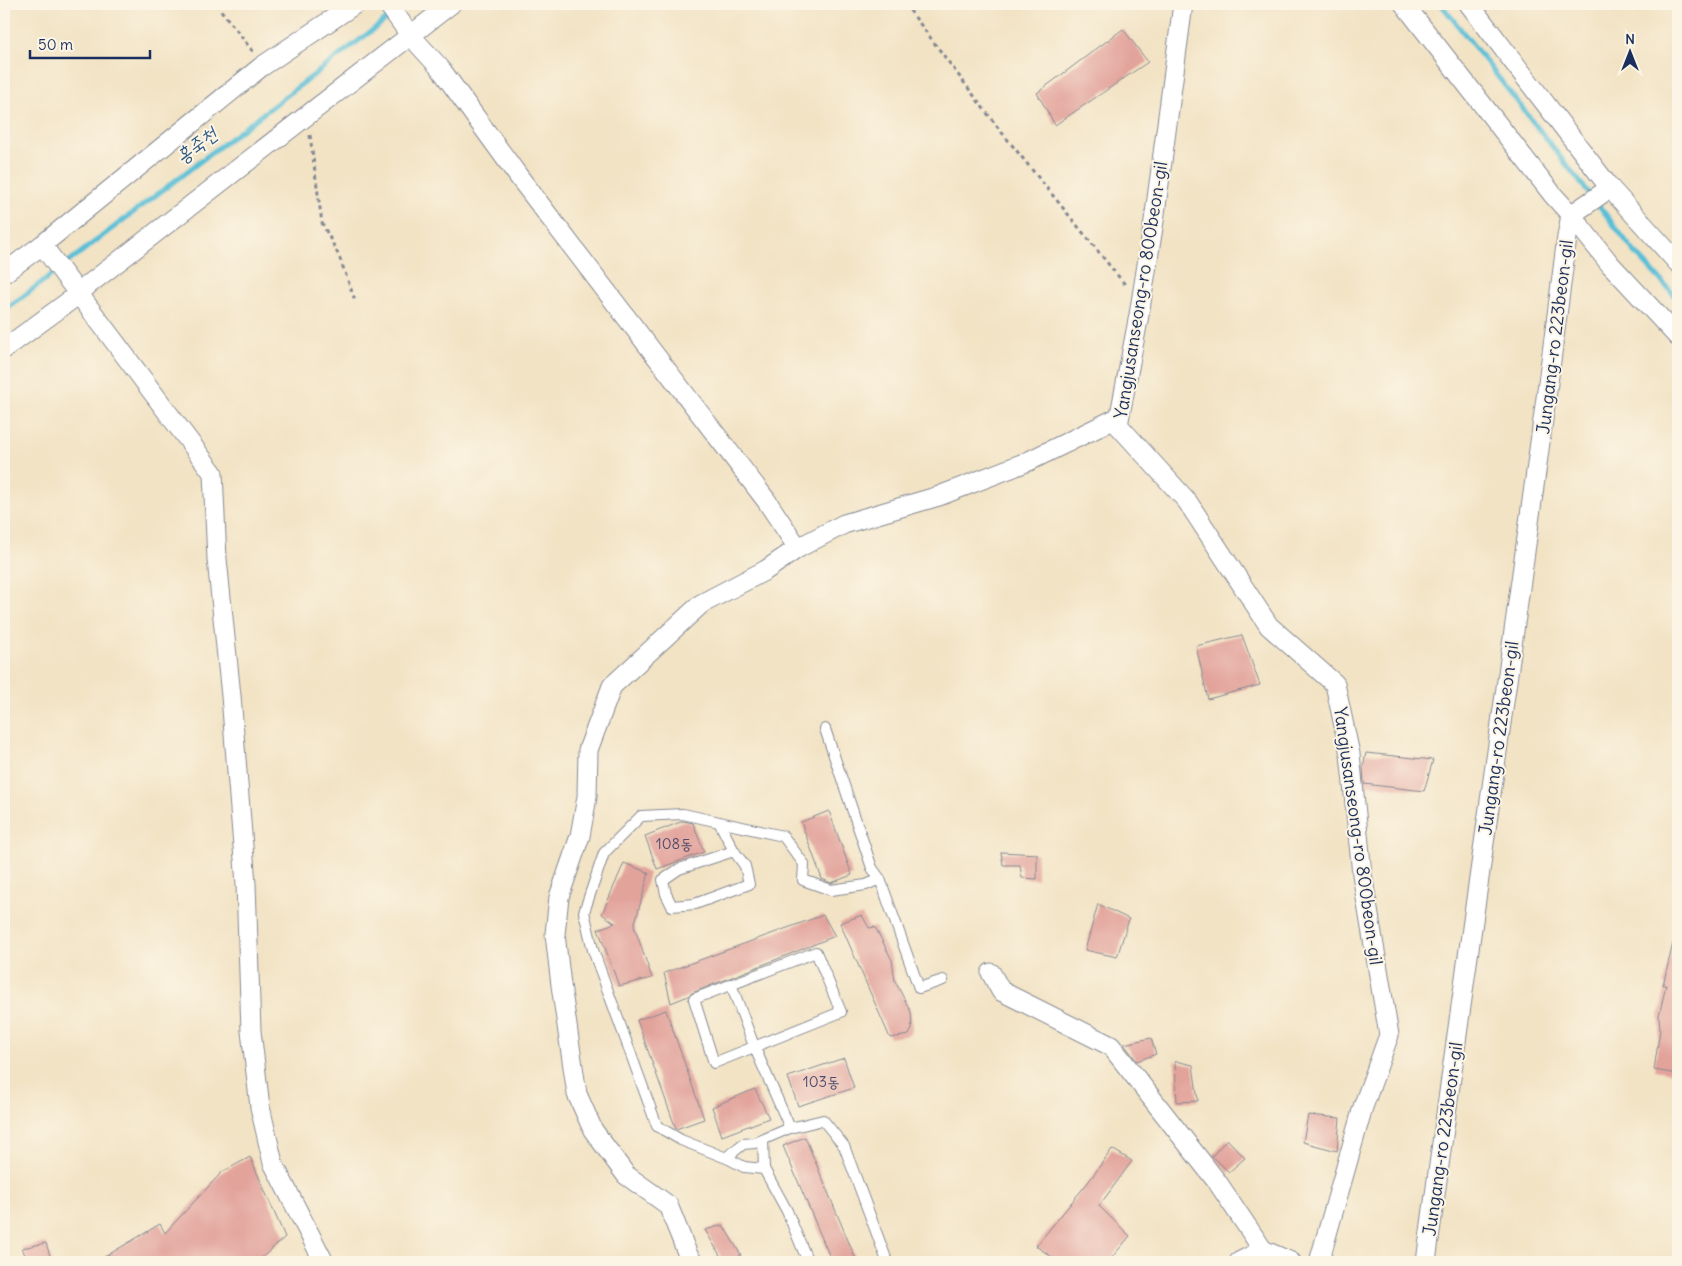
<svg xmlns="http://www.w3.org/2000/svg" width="1682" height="1266" viewBox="0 0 1682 1266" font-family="Delius,'Poor Story',sans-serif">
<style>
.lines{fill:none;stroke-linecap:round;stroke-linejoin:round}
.stream{stroke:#59bfd7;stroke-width:5}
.building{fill:#e2a39b}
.lane-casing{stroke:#868992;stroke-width:12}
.street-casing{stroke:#868992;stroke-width:21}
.path{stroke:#868992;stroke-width:3;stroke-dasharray:4 4;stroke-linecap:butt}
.lane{stroke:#fff;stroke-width:10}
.street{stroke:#fff;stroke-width:19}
.labels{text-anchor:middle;stroke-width:4;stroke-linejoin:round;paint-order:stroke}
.number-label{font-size:15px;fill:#4d4c6d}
.street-label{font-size:18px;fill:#1b2f5e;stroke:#fcf5e5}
.water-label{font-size:19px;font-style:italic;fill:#2e5a82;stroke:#fcf5e5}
</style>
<rect width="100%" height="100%" fill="#fcf5e5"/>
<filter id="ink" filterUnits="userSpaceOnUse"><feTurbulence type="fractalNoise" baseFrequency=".02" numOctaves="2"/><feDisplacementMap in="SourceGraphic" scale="10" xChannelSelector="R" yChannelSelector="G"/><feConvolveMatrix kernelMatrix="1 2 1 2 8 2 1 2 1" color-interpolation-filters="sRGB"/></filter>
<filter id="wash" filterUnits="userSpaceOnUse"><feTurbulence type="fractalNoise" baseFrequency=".0096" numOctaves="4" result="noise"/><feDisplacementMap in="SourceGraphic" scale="20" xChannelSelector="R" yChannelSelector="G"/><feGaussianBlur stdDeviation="1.12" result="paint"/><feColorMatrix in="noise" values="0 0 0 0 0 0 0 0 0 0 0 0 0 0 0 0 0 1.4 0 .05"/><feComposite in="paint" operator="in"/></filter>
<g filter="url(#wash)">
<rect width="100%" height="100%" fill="#f2e3c5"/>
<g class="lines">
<!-- stream -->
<g class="stream">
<polyline points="1441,4 1591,196"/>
<polyline points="398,11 407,4"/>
<polyline points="1597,203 1633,250 1678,299"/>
<polyline points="4,311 391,16"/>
</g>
</g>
<g id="blocks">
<!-- building -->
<g class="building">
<polygon points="1123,29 1148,62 1055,125 1037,93"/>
<polygon points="1242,635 1260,685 1208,699 1196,646"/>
<polygon points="1366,753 1433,760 1424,791 1364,784 1363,768"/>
<polygon points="829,811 852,875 831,883 822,879 801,822"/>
<polygon points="683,821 693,823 704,852 657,869 645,836"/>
<polygon points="1001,852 1037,854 1037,879 1022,878 1020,865 1003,865"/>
<polygon points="624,863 649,873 634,926 652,978 619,986 598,929 615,923 602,914"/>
<polygon points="1098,904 1129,919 1117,957 1085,950"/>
<polygon points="823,915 835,936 692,993 688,996 671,1003 664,973"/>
<polygon points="862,915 869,928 875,927 892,960 895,981 911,1012 912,1029 909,1035 890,1038 840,923"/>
<polygon points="1673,943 1678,943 1678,1074 1654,1070 1660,1029 1659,1016 1666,985 1663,985"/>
<polygon points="666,1010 704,1119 676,1129 637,1020"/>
<polygon points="1151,1038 1156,1054 1137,1061 1124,1044"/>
<polygon points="844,1058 854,1088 798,1106 788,1077"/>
<polygon points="1175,1061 1193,1065 1198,1101 1177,1102"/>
<polygon points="755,1089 769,1118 722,1136 712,1107"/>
<polygon points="1308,1115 1340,1118 1337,1151 1303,1142"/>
<polygon points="805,1137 857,1262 832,1262 783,1146"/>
<polygon points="1227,1139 1245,1158 1229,1172 1212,1156"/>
<polygon points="1112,1149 1132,1161 1099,1206 1130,1236 1108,1262 1059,1262 1036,1246 1089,1181"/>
<polygon points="250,1157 285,1237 257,1262 96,1262 160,1224 165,1233 222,1172"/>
<polygon points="723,1225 741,1255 730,1262 724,1262 705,1230"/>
<polygon points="46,1243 52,1262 28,1262 22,1248"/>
</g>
</g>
</g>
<g filter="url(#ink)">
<use href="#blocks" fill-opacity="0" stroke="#868992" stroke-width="1"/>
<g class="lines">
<!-- lane casing -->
<g class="lane-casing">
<g id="lane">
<polyline points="825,729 872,868 880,879 919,988 943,980"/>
<polyline points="719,822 734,851 745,866 749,884 695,904 672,906 666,894 663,880 679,869 734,851"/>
<polygon points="816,952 841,1012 714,1063 694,999"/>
<polyline points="731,984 754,1046 790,1128"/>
<polyline points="763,1140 764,1169"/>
<polyline points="727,1157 743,1144 755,1143 790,1128 823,1120 844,1146 887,1261"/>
<polyline points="808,1262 787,1211 764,1169 744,1167 729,1159 681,1140 657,1126 593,950 584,912 604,853 641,816 683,814 783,836 804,864 803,880 831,890 866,885 880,879"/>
</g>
</g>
<!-- street casing -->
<g class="street-casing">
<g id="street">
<polyline points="388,4 410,35 440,68 519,177 766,500 798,548"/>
<polyline points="1183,4 1154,221 1139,315 1118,425 1187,501 1269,626 1335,684 1350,754 1362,874 1389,1035 1363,1107 1319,1262"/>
<polyline points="1404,4 1553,195 1571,215 1610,264 1678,337"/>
<polyline points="1469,4 1610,188 1678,263"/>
<polyline points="42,245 213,473 217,559 231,696 246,884 251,1031 260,1107 273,1163 324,1262"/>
<polyline points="4,273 42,245 261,67 355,4"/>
<polyline points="4,349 79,294 88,285 451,4"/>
<polyline points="991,973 1001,991 1111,1046 1218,1183 1263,1250"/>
<polyline points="693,1262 688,1255 668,1205 626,1175 593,1130 577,1094 561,985 555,934 559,897 580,836 587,797 588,750 612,686 701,604 766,570 798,548 844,524 939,496 1029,461 1119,417"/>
<polyline points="1239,1262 1263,1250 1291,1262"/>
<path d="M1426,1262C1471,920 1524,580 1567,237L1571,215L1610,188"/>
</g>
</g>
<!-- path -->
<g class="path">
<polyline points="216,4 254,53"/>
<polyline points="905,4 999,129 1127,287"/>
<polyline points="310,135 322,223 339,256 356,303"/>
</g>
<!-- lane -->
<use href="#lane" class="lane"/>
<!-- street -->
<use href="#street" class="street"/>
</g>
</g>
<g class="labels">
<!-- number labels -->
<g class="number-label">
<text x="674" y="849">108동</text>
<text x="821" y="1087">103동</text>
</g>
<!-- street labels -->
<g class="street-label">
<text transform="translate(1141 290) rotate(-81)" y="6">Yangjusanseong-ro 800beon-gil</text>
<text transform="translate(1555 337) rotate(-83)" y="6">Jungang-ro 223beon-gil</text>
<text transform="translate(1499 738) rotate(-82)" y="6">Jungang-ro 223beon-gil</text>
<text transform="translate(1358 836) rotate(82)" y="6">Yangjusanseong-ro 800beon-gil</text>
<text transform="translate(1443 1139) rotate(-82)" y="6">Jungang-ro 223beon-gil</text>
</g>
<!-- water labels -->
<g class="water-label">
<text transform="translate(196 145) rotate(-37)" y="7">홍죽천</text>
</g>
</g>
<!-- margin -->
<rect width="1682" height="1266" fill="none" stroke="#fcf5e5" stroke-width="20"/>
<!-- north arrow -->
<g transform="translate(1630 52)" stroke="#fcf5e5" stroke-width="4" paint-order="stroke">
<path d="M0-4L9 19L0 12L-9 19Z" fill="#1b2f5e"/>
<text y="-8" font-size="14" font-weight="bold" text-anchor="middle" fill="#1b2f5e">N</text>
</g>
<!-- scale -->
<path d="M30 50v8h120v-8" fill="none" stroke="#1b2f5e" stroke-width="2.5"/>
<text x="38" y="50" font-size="15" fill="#1b2f5e" stroke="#fcf5e5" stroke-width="4" paint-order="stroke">50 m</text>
</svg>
